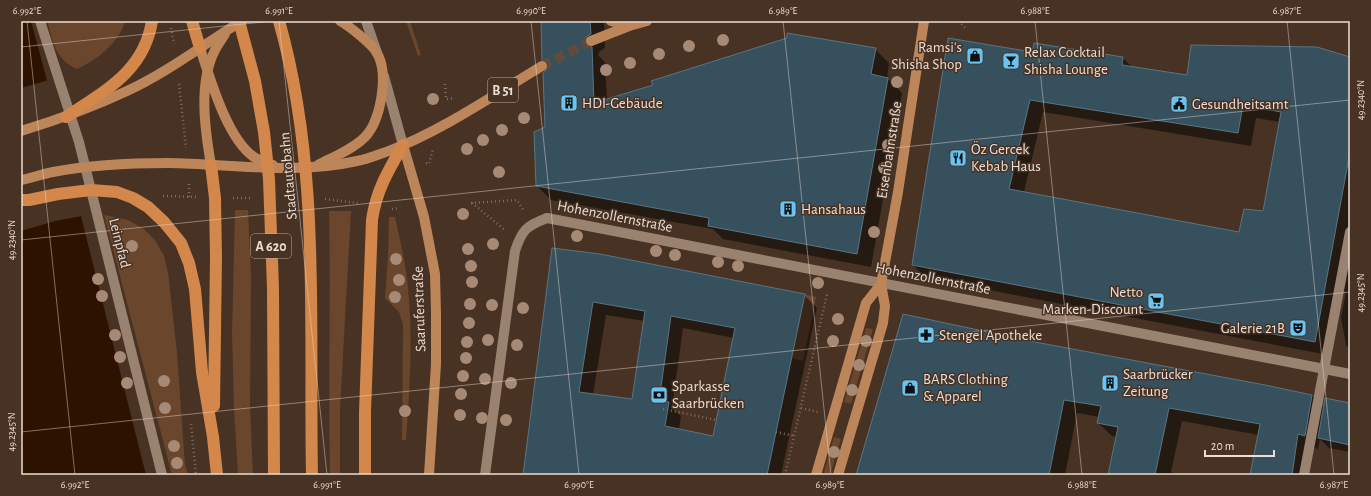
<svg xmlns="http://www.w3.org/2000/svg" width="1371" height="496" viewBox="0 0 1371 496" font-family="'Alegreya Sans',sans-serif">
<style>
.green{fill:#6a462c}
.water{fill:#2e1200}
.pier{fill:#473223}
.shadow{fill:#0007;fill-rule:evenodd}
.building{fill:#36505e;stroke:#597583;fill-rule:evenodd}
.lines{fill:none;stroke-linecap:round;stroke-linejoin:round}
.primary-tunnel{stroke:#604c3e;stroke-width:10;stroke-dasharray:10 5;stroke-linecap:butt}
.path{stroke:#806d60;stroke-width:2.5;stroke-dasharray:1 3;stroke-linecap:butt}
.service{stroke:#9a8271;stroke-width:10}
.minor{stroke:#9a8271;stroke-width:10}
.tertiary{stroke:#9a8271;stroke-width:10}
.primary{stroke:#bc855a;stroke-width:10}
.motorway{stroke:#d3874b;stroke-width:12}
.tree{fill:#a78a76}
.ticks{fill:none;stroke:#ecded5;stroke-width:1;stroke-opacity:0.45}
.labels{text-anchor:middle;stroke-width:3;stroke-linejoin:round;paint-order:stroke}
.shield{fill:#473223;stroke:#baaaa0;stroke-width:1}
.shield-label{font-size:14px;font-weight:bold;fill:#ecded5}
.poi-label{font-size:15px;fill:#ecded5;stroke:#473223;text-anchor:start}
.street-label{font-size:15px;fill:#ecded5;stroke:#473223}
.neatline{fill:none;stroke:#ecded5;stroke-width:1.5}
.ticks-label{font-size:10px;text-anchor:middle;fill:#ecded5}
</style>
<rect width="100%" height="100%" fill="#473223"/>
<!-- green -->
<g class="green">
<path d="M47,21H125C119,43 97,60 77,69C55,59 53,42 47,21Z"/>
<polygon points="406,21 410,21 421,55 418,56"/>
<polygon points="235,210 248,210 251,277 250,405 253,475 238,475 234,408 232,335"/>
<path d="M329,211H351L340,410V475H330C328,387 331,299 329,211Z"/>
<polygon points="104,215 128,220 144,229 155,240 164,256 168,272 177,353 185,465 188,475 172,475"/>
<path d="M389,217H395C399,235 403,253 406,271C414,327 410,384 406,440H402L403,325L399,312L385,298L388,257Z"/>
<polygon points="805,294 816,297 803,361 792,358"/>
<polygon points="866,328 873,329 851,404 844,402"/>
<polygon points="834,437 841,439 830,475 823,475"/>
</g>
<!-- water -->
<polygon class="water" points="21,21 31,21 45,73 146,475 21,475"/>
<!-- pier -->
<polygon class="pier" points="49,80 82,216 55,221 21,231 21,88"/>
<!-- shadow -->
<g class="shadow">
<polygon points="542,21 604,21 605,48 600,51 598,55 605,62 607,100 875,49 889,63 887,78 902,93 871,267 723,239 713,229 551,200 537,186 546,128 549,65 543,59"/>
<path d="M1033,53L1123,58L1132,67L1188,76L1350,58V349L1346,345L1341,318L1346,292L1340,286L1328,355L926,278L913,265ZM1043,112L1251,146L1256,118L1280,122L1263,212L1240,233L1024,192Z"/>
<path d="M553,249L804,295L817,308L781,475H524ZM606,315L645,321L633,401L593,395ZM683,328L734,338L714,437L679,429L681,416L672,408Z"/>
<polygon points="1035,343 1265,386 1312,396 1324,408 1350,403 1350,452 1329,448 1320,439 1318,449 1312,447 1307,475 1251,475 1259,435 1182,421 1171,472 1175,475 1109,475 1117,437 1112,436 1098,423 1100,417 1077,413 1065,475 858,475"/>
</g>
<!-- building -->
<g class="building">
<polygon points="541,21 590,21 591,34 586,37 585,40 587,46 592,47 594,103 653,85 651,81 787,38 787,33 876,48 871,74 888,78 857,254 708,226 709,218 536,186 534,132 545,127 543,73 547,69 548,66 547,62 542,60"/>
<path d="M948,38L1032,52L1034,43L1123,57L1122,65L1187,75L1191,45L1317,47L1350,57V152L1315,342L912,265ZM1030,100L1238,133L1243,105L1281,112L1263,211L1244,209L1239,232L1009,189Z"/>
<path d="M552,248L600,254L805,294L767,475H523ZM593,302L645,311L632,399L579,392ZM671,316L735,328L713,436L665,426L669,402L659,401Z"/>
<polygon points="903,314 1035,342 1265,385 1312,395 1305,436 1298,434 1292,475 1250,475 1260,424 1169,408 1155,475 1108,475 1118,427 1097,423 1101,406 1064,400 1049,475 856,475"/>
<polygon points="1325,398 1350,403 1350,445 1318,438"/>
</g>
<g class="lines">
<!-- primary-tunnel -->
<polyline class="primary-tunnel" points="542,66 591,41"/>
<!-- path -->
<g class="path">
<polyline points="959,21 967,30"/>
<polyline points="171,28 174,44"/>
<polyline points="179,84 186,148"/>
<polyline points="445,84 446,99 455,98"/>
<polyline points="426,163 429,164 433,149"/>
<polyline points="189,184 189,197"/>
<polyline points="163,196 198,197"/>
<polyline points="233,198 252,198"/>
<polyline points="325,199 358,203"/>
<polyline points="471,203 517,200 524,211"/>
<polyline points="472,203 505,230"/>
<polyline points="392,209 400,208"/>
<polyline points="801,408 818,412"/>
<polyline points="663,409 716,420"/>
<polyline points="191,424 196,475"/>
<polyline points="776,432 795,436"/>
<polyline points="785,475 827,294"/>
</g>
<!-- service -->
<g class="service">
<polyline points="40,21 79,142 162,475"/>
<path d="M485,475L515,251C522,230 526,226 547,218"/>
</g>
<!-- minor -->
<g class="minor">
<polyline points="547,218 1350,374"/>
<polyline points="1304,475 1350,232"/>
</g>
<!-- tertiary -->
<g class="tertiary">
<polyline points="366,21 377,53"/>
<polyline points="384,76 403,145"/>
</g>
<!-- primary -->
<g class="primary">
<polyline points="611,21 629,26"/>
<polyline points="591,41 629,26 647,21"/>
<path d="M200,48C210,78 227,139 254,157C259,160 267,163 273,165"/>
<path d="M21,131C57,120 93,107 127,91C168,72 204,44 242,21"/>
<polyline points="403,145 424,217 435,274 436,313 436,364 429,475"/>
<path d="M211,165C205,130 198,83 215,50C218,44 222,39 225,34"/>
<path d="M318,165C333,157 352,150 365,137C381,120 389,74 377,53C372,44 349,26 340,21"/>
<path d="M21,180C32,178 42,174 53,172C90,165 130,163 168,163C231,164 295,175 357,161C368,159 379,154 389,151C443,130 492,96 542,66"/>
<polyline points="816,475 866,303 881,284"/>
<polyline points="838,475 883,323 885,306 881,284 898,192 924,21"/>
</g>
<!-- motorway -->
<g class="motorway">
<polyline points="192,21 200,48"/>
<polyline points="239,21 255,81 264,132 269,179 273,288 274,475"/>
<path d="M279,21C321,168 309,324 312,475"/>
<path d="M66,117C104,91 144,72 152,21"/>
<polyline points="211,165 215,198 216,257 214,406"/>
<polyline points="21,200 29,200 58,194 91,190 117,192 133,198 148,207 164,222 181,243 189,263 195,289 202,372 213,437 217,475"/>
<path d="M365,475V412L372,220C376,191 389,169 403,145"/>
</g>
</g>
<!-- trees -->
<g class="tree">
<circle cx="723" cy="40" r="6"/>
<circle cx="689" cy="46" r="6"/>
<circle cx="659" cy="54" r="6"/>
<circle cx="630" cy="63" r="6"/>
<circle cx="606" cy="70" r="6"/>
<circle cx="897" cy="82" r="6"/>
<circle cx="433" cy="99" r="6"/>
<circle cx="524" cy="118" r="6"/>
<circle cx="502" cy="130" r="6"/>
<circle cx="483" cy="140" r="6"/>
<circle cx="888" cy="145" r="6"/>
<circle cx="467" cy="149" r="6"/>
<circle cx="884" cy="168" r="6"/>
<circle cx="499" cy="172" r="6"/>
<circle cx="463" cy="214" r="6"/>
<circle cx="874" cy="232" r="6"/>
<circle cx="577" cy="236" r="6"/>
<circle cx="493" cy="244" r="6"/>
<circle cx="132" cy="246" r="6"/>
<circle cx="468" cy="249" r="6"/>
<circle cx="656" cy="251" r="6"/>
<circle cx="675" cy="255" r="6"/>
<circle cx="396" cy="259" r="6"/>
<circle cx="718" cy="262" r="6"/>
<circle cx="471" cy="266" r="6"/>
<circle cx="738" cy="266" r="6"/>
<circle cx="98" cy="279" r="6"/>
<circle cx="399" cy="280" r="6"/>
<circle cx="472" cy="282" r="6"/>
<circle cx="818" cy="283" r="6"/>
<circle cx="102" cy="296" r="6"/>
<circle cx="395" cy="297" r="6"/>
<circle cx="470" cy="304" r="6"/>
<circle cx="492" cy="305" r="6"/>
<circle cx="523" cy="308" r="6"/>
<circle cx="838" cy="319" r="6"/>
<circle cx="469" cy="323" r="6"/>
<circle cx="115" cy="335" r="6"/>
<circle cx="488" cy="340" r="6"/>
<circle cx="833" cy="341" r="6"/>
<circle cx="866" cy="341" r="6"/>
<circle cx="467" cy="342" r="6"/>
<circle cx="517" cy="345" r="6"/>
<circle cx="120" cy="357" r="6"/>
<circle cx="466" cy="358" r="6"/>
<circle cx="859" cy="365" r="6"/>
<circle cx="463" cy="376" r="6"/>
<circle cx="485" cy="379" r="6"/>
<circle cx="164" cy="381" r="6"/>
<circle cx="127" cy="383" r="6"/>
<circle cx="511" cy="383" r="6"/>
<circle cx="852" cy="390" r="6"/>
<circle cx="461" cy="394" r="6"/>
<circle cx="165" cy="408" r="6"/>
<circle cx="405" cy="411" r="6"/>
<circle cx="460" cy="415" r="6"/>
<circle cx="482" cy="418" r="6"/>
<circle cx="506" cy="420" r="6"/>
<circle cx="174" cy="446" r="6"/>
<circle cx="834" cy="452" r="6"/>
<circle cx="177" cy="463" r="6"/>
</g>
<!-- ticks -->
<path class="ticks" d="M27,21L75,475M279,21L327,475M531,21L579,475M783,21L831,475M1035,21L1082,475M1287,21L1334,475M21,47L273,21M21,240L1350,100M21,432L1350,292"/>
<!-- icons -->
<defs>
<g id="shop-square" transform="scale(0.9)"><rect x="-9" y="-9" width="18" height="18" rx="4" fill="#69c4f1" stroke="#473223"/><path d="M-5-2.5h2.3a2.7 3.5 0 0 1 5.4 0H5L5.5 6h-11ZM-1.5-2.5h3a1.5 2.3 0 0 0-3 0Z" fill="#111"/></g>
<g id="bar-square" transform="scale(0.9)"><rect x="-9" y="-9" width="18" height="18" rx="4" fill="#69c4f1" stroke="#473223"/><path d="M-6-5H6L.8 .8V4.5H3.5V6h-7V4.5H-.8V.8Z" fill="#111"/></g>
<g id="building-square" transform="scale(0.9)"><rect x="-9" y="-9" width="18" height="18" rx="4" fill="#69c4f1" stroke="#473223"/><path d="M-4-6H4V6H1V3H-1V6H-4ZM-2.5-4.3h1.7v1.8h-1.7ZM.8-4.3h1.7v1.8H.8ZM-2.5-1h1.7V.8h-1.7ZM.8-1h1.7V.8H.8Z" fill="#111"/></g>
<g id="civic-square" transform="scale(0.9)"><rect x="-9" y="-9" width="18" height="18" rx="4" fill="#69c4f1" stroke="#473223"/><path d="M-.6-6.5H3V-4.5H.6V-3L4-1V1h2V6H-6V1h2V-1L-.6-3ZM-1.2 2.5V6h2.4V2.5Z" fill="#111"/></g>
<g id="restaurant-square" transform="scale(0.9)"><rect x="-9" y="-9" width="18" height="18" rx="4" fill="#69c4f1" stroke="#473223"/><path d="M-5-6h1v4h1v-4h1v4h1v-4h1v5L-1.5 .5V6h-2V.5L-5-1ZM5-6V6H3V1.5H1.5Q1.5-4 5-6Z" fill="#111"/></g>
<g id="supermarket-square" transform="scale(0.9)"><rect x="-9" y="-9" width="18" height="18" rx="4" fill="#69c4f1" stroke="#473223"/><path d="M-6-5.5h2.5l.6 2H6L4.5 2H-2.5L-4.4-4H-6ZM-1.5 3.2a1.3 1.3 0 1 0 .1 0ZM3 3.2a1.3 1.3 0 1 0 .1 0Z" fill="#111"/></g>
<g id="theatre-square" transform="scale(0.9)"><rect x="-9" y="-9" width="18" height="18" rx="4" fill="#69c4f1" stroke="#473223"/><path d="M-5-5.5Q0-4 5-5.5V0Q5 5 0 6Q-5 5-5 0ZM-3.3-2.5H-1v1.5H-3.3ZM1-2.5H3.3v1.5H1ZM-2.8 1Q0 5.5 2.8 1Z" fill="#111"/></g>
<g id="pharmacy-square" transform="scale(0.9)"><rect x="-9" y="-9" width="18" height="18" rx="4" fill="#69c4f1" stroke="#473223"/><path d="M-2-6h4v4h4v4h-4v4h-4v-4h-4v-4h4Z" fill="#111"/></g>
<g id="bank-square" transform="scale(0.9)"><rect x="-9" y="-9" width="18" height="18" rx="4" fill="#69c4f1" stroke="#473223"/><path d="M-6-4H6V4H-6ZM0-2.3a2.3 2.3 0 1 0 0 4.6a2.3 2.3 0 1 0 0-4.6Z" fill="#111"/></g>
</defs>
<g fill-rule="evenodd">
<use href="#shop-square" x="975" y="56"/>
<use href="#bar-square" x="1011" y="61"/>
<use href="#building-square" x="569" y="103"/>
<use href="#civic-square" x="1179" y="104"/>
<use href="#restaurant-square" x="958" y="158"/>
<use href="#building-square" x="788" y="209"/>
<use href="#supermarket-square" x="1156" y="301"/>
<use href="#theatre-square" x="1298" y="328"/>
<use href="#pharmacy-square" x="926" y="335"/>
<use href="#building-square" x="1110" y="383"/>
<use href="#shop-square" x="910" y="388"/>
<use href="#bank-square" x="659" y="395"/>
</g>
<g class="labels">
<!-- shield labels -->
<g class="shield">
<rect x="488" y="78" width="30" height="24" rx="3"/>
<rect x="251" y="234" width="40" height="24" rx="3"/>
</g>
<g class="shield-label">
<text x="503" y="95">B 51</text>
<text x="271" y="251">A 620</text>
</g>
<!-- poi labels -->
<g class="poi-label">
<text x="962" y="52" text-anchor="end">Ramsi's<tspan x="962" dy="17">Shisha Shop</tspan></text>
<text x="1024" y="57">Relax Cocktail<tspan x="1024" dy="17">Shisha Lounge</tspan></text>
<text x="582" y="108">HDI-Gebäude</text>
<text x="1192" y="109">Gesundheitsamt</text>
<text x="971" y="154">Öz Gercek<tspan x="971" dy="17">Kebab Haus</tspan></text>
<text x="801" y="214">Hansahaus</text>
<text x="1143" y="297" text-anchor="end">Netto<tspan x="1143" dy="17">Marken-Discount</tspan></text>
<text x="1285" y="333" text-anchor="end">Galerie 21B</text>
<text x="939" y="340">Stengel Apotheke</text>
<text x="1123" y="379">Saarbrücker<tspan x="1123" dy="17">Zeitung</tspan></text>
<text x="923" y="384">BARS Clothing<tspan x="923" dy="17">&amp; Apparel</tspan></text>
<text x="672" y="391">Sparkasse<tspan x="672" dy="17">Saarbrücken</tspan></text>
</g>
<!-- street labels -->
<g class="street-label">
<text transform="translate(889 150) rotate(-81)" y="5">Eisenbahnstraße</text>
<text transform="translate(288 176) rotate(-95)" y="5">Stadtautobahn</text>
<text transform="translate(615 216) rotate(11)" y="5">Hohenzollernstraße</text>
<text transform="translate(120 243) rotate(76)" y="5">Leinpfad</text>
<text transform="translate(933 278) rotate(11)" y="5">Hohenzollernstraße</text>
<text transform="translate(419 309) rotate(-92)" y="5">Saaruferstraße</text>
</g>
</g>
<!-- border -->
<rect width="1371" height="496" fill="none" stroke="#473223" stroke-width="44"/>
<!-- scale -->
<path d="M1205 450v6h69v-6" fill="none" stroke="#ecded5" stroke-width="2"/>
<text x="1211" y="450" font-size="12" fill="#ecded5" stroke="#473223" stroke-width="3" paint-order="stroke">20 m</text>
<rect x="22" y="22" width="1327" height="452" class="neatline"/>
<g class="ticks-label">
<text x="27" y="14">6.992°E</text>
<text x="279" y="14">6.991°E</text>
<text x="531" y="14">6.990°E</text>
<text x="783" y="14">6.989°E</text>
<text x="1035" y="14">6.988°E</text>
<text x="1287" y="14">6.987°E</text>
<text transform="translate(1360 100) rotate(-90)" y="4">49.2340°N</text>
<text transform="translate(11 240) rotate(-90)" y="4">49.2340°N</text>
<text transform="translate(1360 293) rotate(-90)" y="4">49.2345°N</text>
<text transform="translate(11 432) rotate(-90)" y="4">49.2345°N</text>
<text x="75" y="488">6.992°E</text>
<text x="327" y="488">6.991°E</text>
<text x="579" y="488">6.990°E</text>
<text x="830" y="488">6.989°E</text>
<text x="1082" y="488">6.988°E</text>
<text x="1334" y="488">6.987°E</text>
</g>
</svg>
